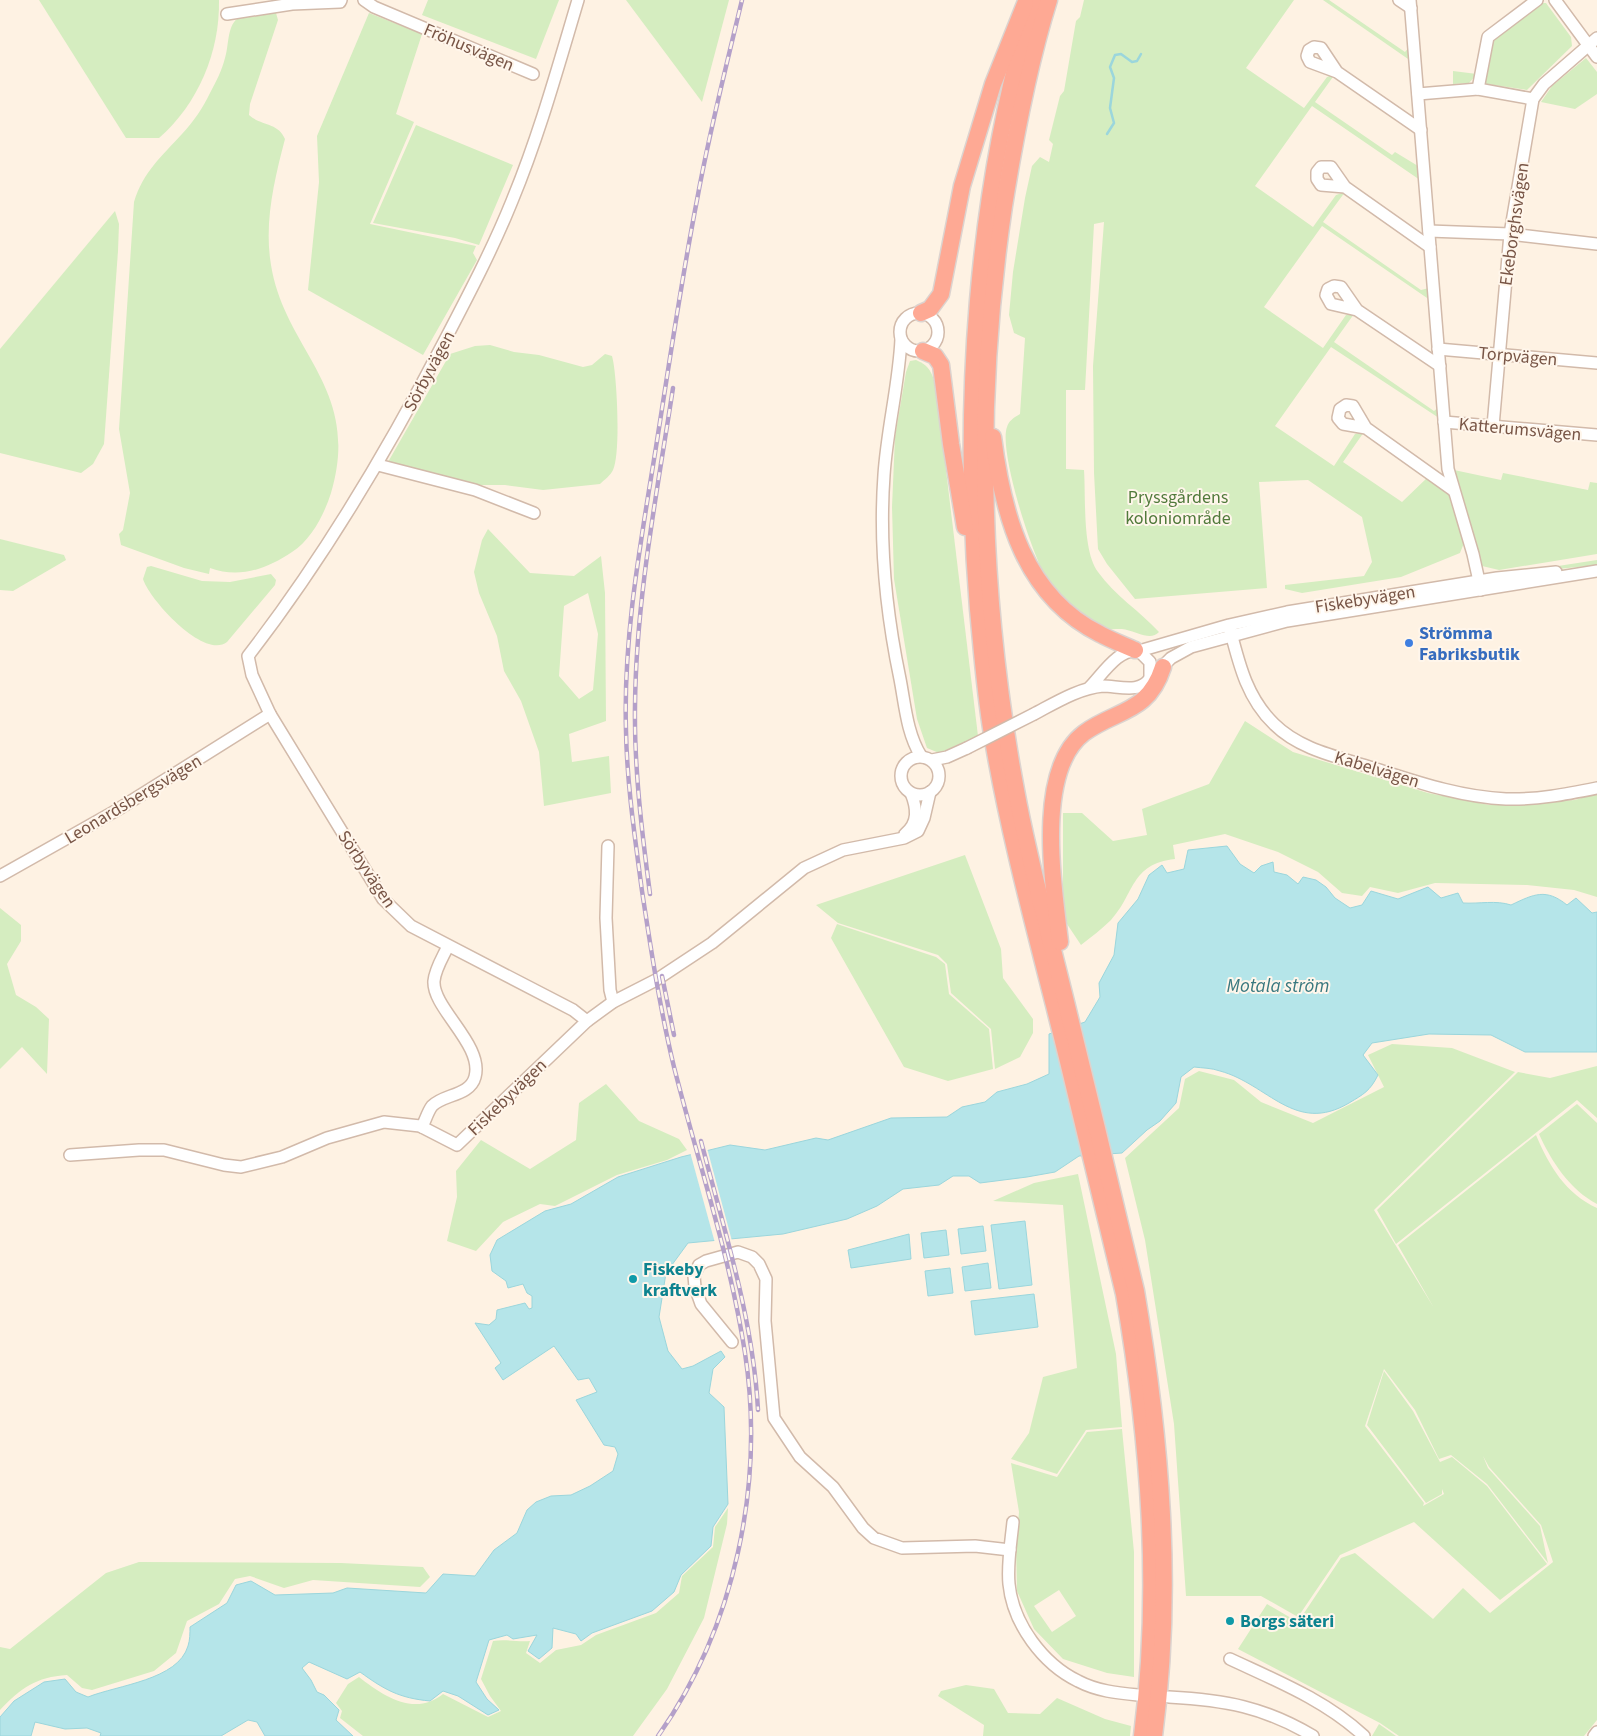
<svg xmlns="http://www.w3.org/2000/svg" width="1597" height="1736" viewBox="0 0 1597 1736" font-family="'Source Sans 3',sans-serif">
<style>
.green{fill:#d5edc0;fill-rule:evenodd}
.water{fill:#b5e5e9;stroke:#9bd6dc}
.pier{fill:#fef2e3}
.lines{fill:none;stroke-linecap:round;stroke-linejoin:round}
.stream{stroke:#9bd6dc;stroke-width:2.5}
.minor-casing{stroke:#d2baaa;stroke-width:14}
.highway-casing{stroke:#dcd3cf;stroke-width:19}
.minor{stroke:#fff;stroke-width:11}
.highway{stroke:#fea994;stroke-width:16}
.rail-casing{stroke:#b4a0c9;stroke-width:4.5}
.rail{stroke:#fff6eb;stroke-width:2.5;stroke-dasharray:8;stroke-linecap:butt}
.minor-bridge-casing{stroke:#d2baaa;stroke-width:14;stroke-linecap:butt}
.minor-bridge{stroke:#fff;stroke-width:11}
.shop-dot{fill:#3f7fe0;stroke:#fff6eb;stroke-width:2}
.culture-dot{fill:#0f9aa8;stroke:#fff6eb;stroke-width:2}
.labels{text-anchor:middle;stroke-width:4;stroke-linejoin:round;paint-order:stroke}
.street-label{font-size:18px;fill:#785546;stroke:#fff6eb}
.park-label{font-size:18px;fill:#517a3b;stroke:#fff6eb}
.shop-label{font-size:18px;font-weight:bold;fill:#366cbe;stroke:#fff6eb;text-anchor:start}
.culture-label{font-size:18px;font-weight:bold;fill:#0d838f;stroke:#fff6eb;text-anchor:start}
.water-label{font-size:19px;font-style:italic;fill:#39787f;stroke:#fff6eb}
</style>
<rect width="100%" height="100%" fill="#fef2e3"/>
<!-- green -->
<g class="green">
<path d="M39,0H219C220,52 198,104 159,138H126Z"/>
<polygon points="428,0 559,0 536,59 422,15"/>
<polygon points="626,0 729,0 702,102"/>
<path d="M1084,0H1294L1246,68L1304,108L1327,77L1335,74L1315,102L1392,155L1395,152L1418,166L1420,180L1312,106L1255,186L1313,227L1336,195L1345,192L1323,222L1421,290L1429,288L1430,300L1322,226L1264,307L1323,348L1346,315L1354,314L1334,342L1434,411L1439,407V418L1331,347L1275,426L1334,466L1355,434L1364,432L1343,462L1402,502L1429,476L1448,493L1464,543L1460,553L1401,577L1302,593L1285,589V585L1364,576L1372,562L1362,517L1308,480L1259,482L1267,588L1135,599L1107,564L1098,549L1094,473L1093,366L1104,222L1094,224L1085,390H1066V469L1084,470C1086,498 1082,550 1098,572C1115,596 1140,611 1159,632C1151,641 1137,632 1127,630C1121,628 1114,630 1108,629C1087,624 1064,602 1051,586C1035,566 998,451 1007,427C1009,420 1015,417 1020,414L1025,338L1014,333L1009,315L1013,272L1025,198L1032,166L1040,157L1049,162L1053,144L1049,140L1060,96L1064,91L1076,21L1080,17Z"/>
<polygon points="1323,0 1329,0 1405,52 1410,46 1411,61"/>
<polygon points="1538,3 1546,3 1571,37 1572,46 1527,90 1487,84 1484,83 1490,42"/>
<path d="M276,13L278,20L250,104L249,115C261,126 278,122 285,139C275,177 265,218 270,258C281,350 363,385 331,493C324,515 311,540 292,552C267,569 239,579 210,568L209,574L184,568L121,545L119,534L123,530L130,493L119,429L134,202C143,172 162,156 182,134C193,122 203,108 210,93C216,82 222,70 225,58C229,46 227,27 237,19Z"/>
<polygon points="369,13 422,34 396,114 414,122 370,224 476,246 473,253 477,260 423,355 308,290 319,182 317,136"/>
<polygon points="1586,58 1597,72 1597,94 1575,109 1541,102 1552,86"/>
<polygon points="1453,71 1477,74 1469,83 1453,84"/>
<polygon points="416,125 513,165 479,245 455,238 373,223"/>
<polygon points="115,211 119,224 118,251 104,444 93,464 81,473 0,453 0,349"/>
<path d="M490,345L514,352L539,355L583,367L592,365L605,354L612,356C617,373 621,454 613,470C611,475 604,480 600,484L543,490L505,485H477L470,482L449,480L388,462L450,354L475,346Z"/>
<path d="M916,360C930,366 932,373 936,387L978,736L939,753L927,748L917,719L894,579L892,507L895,437L906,372L910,361Z"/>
<polygon points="1454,470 1501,480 1503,473 1588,490 1590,482 1597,483 1597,554 1499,570 1482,566"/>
<path d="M488,529L530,573L574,576L601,556L605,593L606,721L569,734L572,762L609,756L611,793L544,806L539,752L521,701L504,671L497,636L479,593L474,572L482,540ZM588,593L598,634L593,690L579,699L559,676L564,606Z"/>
<polygon points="0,539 64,555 66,560 13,591 0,590"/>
<polygon points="1597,560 1597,565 1499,575"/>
<path d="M151,566L202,581L230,582L271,574L276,580L275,585L227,642C204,660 149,599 143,579L147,567Z"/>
<path d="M1245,721L1293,752L1428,793L1489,805L1575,800L1597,793V897L1574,890L1527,885L1435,883L1398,893L1370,887L1362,896L1342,893L1318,872L1278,852L1225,834L1173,845L1175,859C1130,864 1135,894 1111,920C1102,929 1091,937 1081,945L1063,918V813H1082L1113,841L1147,835L1142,809L1209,784Z"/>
<polygon points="965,855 1001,949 1003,978 1033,1019 1033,1033 1020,1057 995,1069 991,1029 951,993 947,964 938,955 838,923 816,905"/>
<polygon points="0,908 21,925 21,941 7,964 16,995 36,1007 49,1019 47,1074 22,1047 0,1069"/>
<polygon points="837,924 936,957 945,964 949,994 989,1029 993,1069 948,1081 904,1067 831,938"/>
<path d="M1392,1044L1452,1048L1515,1072L1374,1210L1434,1308L1398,1245L1536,1135C1549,1166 1566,1194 1597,1208V1720L1584,1736H1399L1380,1723L1238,1649L1267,1604L1298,1622L1341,1558L1355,1553L1433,1619L1463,1588L1490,1613L1553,1562L1541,1525L1489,1467L1483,1456L1488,1468L1540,1526L1548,1563L1487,1484L1451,1455L1439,1459L1415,1410L1384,1369L1365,1426L1424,1503L1423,1506L1444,1494L1442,1489V1494L1426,1503L1367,1425L1384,1371L1413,1411L1440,1462L1452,1457L1487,1486L1547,1564L1500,1600L1414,1522L1340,1555L1298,1617L1261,1596H1186L1174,1424L1145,1240L1125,1158L1179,1108L1185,1079L1199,1071L1234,1080L1261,1102L1313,1123L1384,1087L1368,1055Z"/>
<polygon points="1597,1066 1597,1118 1577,1100 1396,1244 1377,1210 1518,1072 1550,1078"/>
<polygon points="606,1084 639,1121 679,1139 687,1150 667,1160 617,1175 555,1206 540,1204 503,1222 476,1251 447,1241 457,1197 456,1171 481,1140 530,1169 576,1140 579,1103"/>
<path d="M1577,1104L1597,1123V1204C1570,1190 1551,1161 1539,1134Z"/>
<polygon points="1078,1174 1116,1354 1122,1427 1086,1430 1057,1474 1011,1459 1029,1433 1043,1377 1077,1368 1063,1205 993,1201 1034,1183"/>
<path d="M1122,1429L1134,1552V1677L1107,1673L1063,1659L1034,1629L1017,1591L1016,1546L1019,1512L1011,1463L1057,1477L1087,1432ZM1059,1590L1076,1616L1052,1632L1034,1606Z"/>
<path d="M728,1508L727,1524L704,1618L667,1689L633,1736H363L340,1718L342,1711L336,1703L348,1684L359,1677C383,1696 415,1717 443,1694L488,1717L501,1711L490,1696L481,1679L493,1641C506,1639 517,1642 530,1641L526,1653L540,1663L556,1650L581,1645L596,1635L656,1613L679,1593L682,1576L713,1547L715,1527Z"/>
<path d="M139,1562L341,1563L423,1567L430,1577L420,1587L313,1580L284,1588L250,1576L235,1579L219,1604L187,1621L176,1653L154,1671L92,1690L82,1688L67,1675C36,1677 21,1688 0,1710V1647L10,1649L106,1573Z"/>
<polygon points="966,1685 994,1689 1008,1713 1040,1714 1057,1698 1105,1719 1131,1726 1130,1736 983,1736 984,1725 938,1696 941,1691"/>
<polygon points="1379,1724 1396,1736 1372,1736"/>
</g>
<!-- water -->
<g class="water">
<path d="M1227,846L1240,864L1254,873L1261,866L1273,862L1274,872L1287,875L1298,884L1303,877L1316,880L1326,887L1335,898L1350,908L1362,905L1371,891L1398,899L1428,887L1441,898L1458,893L1463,903C1479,904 1496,900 1511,905C1534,894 1546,888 1567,905L1576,898L1592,913L1597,912V1052H1525L1491,1035L1429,1034L1372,1043L1363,1055L1378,1075C1370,1091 1364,1094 1349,1103C1295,1135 1268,1084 1220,1071C1212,1068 1202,1068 1194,1067L1181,1077L1176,1103L1160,1121L1147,1130L1122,1153L1079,1156L1055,1172L1027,1177L980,1183L969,1176H953L939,1185L903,1189L877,1206L847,1219L783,1234L688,1243L666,1273L659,1317L668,1351L682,1369L693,1366L721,1351L725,1357L713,1369L709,1393L724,1407L728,1504L713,1527L711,1546L681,1575L674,1592L652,1611L592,1633L581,1641L576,1634L553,1628L552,1648L539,1659L528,1651L537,1635L513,1639L507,1635L489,1640L476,1682L487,1699L499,1710L488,1715L458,1696L443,1691L430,1701C399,1698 385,1690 360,1672L347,1679L309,1662L302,1668L311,1680L317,1692L324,1695L339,1710L336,1720L353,1736H265L257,1722L248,1720L221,1736H100L101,1733L87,1728L65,1729L35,1722L31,1736H0V1717L14,1701L44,1682L65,1679L76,1692L88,1697C118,1685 178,1680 188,1646C190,1640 190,1633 190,1627L227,1603L236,1585L251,1581L275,1595L333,1593L347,1588L426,1593L443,1574L475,1576L494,1550L517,1533L527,1510L536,1502L551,1496L571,1495L590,1486L613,1471L618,1454L615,1447L604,1445L576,1400L597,1392L589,1378L578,1380L554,1346L503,1380L495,1368L501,1363L475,1323L489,1325L496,1319L497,1310L525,1303L529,1309L532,1308V1296L527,1293L523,1284L508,1288L506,1281L492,1271L490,1255L497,1240L545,1211L571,1204L618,1177L681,1157L730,1145L765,1150L816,1138L828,1140L891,1118L947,1117L962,1107L985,1102L997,1092L1027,1084L1049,1074V1034L1085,1022L1100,997L1099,983L1114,955L1118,923L1138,899L1149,875L1162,865L1167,873L1184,869L1188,850Z"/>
<polygon points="1025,1221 1032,1285 999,1289 991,1225"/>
<polygon points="983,1226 986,1251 961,1254 958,1229"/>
<polygon points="946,1230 949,1255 924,1258 921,1233"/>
<polygon points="909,1234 911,1259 851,1268 848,1250"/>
<polygon points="988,1263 991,1288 965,1291 962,1267"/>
<polygon points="950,1268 953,1293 928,1296 925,1271"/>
<polygon points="1034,1294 1038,1327 975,1335 971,1301"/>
</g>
<!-- pier -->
<polygon class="pier" points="707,1148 732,1241 715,1243 690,1152"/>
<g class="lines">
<!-- stream -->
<polyline class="stream" points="1107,134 1114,123 1110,108 1114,78 1110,67 1115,55 1121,54 1132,62 1137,61 1141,54"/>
<!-- minor casing -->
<g class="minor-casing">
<g id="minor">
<polyline points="364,0 374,7 533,74"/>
<polyline points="1399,0 1411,8"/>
<polyline points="1410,0 1448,469 1473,554 1481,590"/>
<polyline points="1555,0 1597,57"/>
<polyline points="227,14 292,4 340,2 341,0"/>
<polyline points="1337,72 1310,62 1307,56 1309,50 1314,47 1321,48 1337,72 1421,130"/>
<polyline points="1478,89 1488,37 1537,0"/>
<polyline points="1418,94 1478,89 1533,99"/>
<polyline points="1345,187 1321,185 1317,179 1317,172 1321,167 1331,167 1345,187 1430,247"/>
<polyline points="1429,231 1510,234 1597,244"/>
<polyline points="1357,310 1331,304 1326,295 1328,289 1334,286 1341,287 1357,310 1440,366"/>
<circle cx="919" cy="332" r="19"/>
<path d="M901,339C899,384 887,429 884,475C879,544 886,612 900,679C905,705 907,734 921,756"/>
<polyline points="1438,349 1597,363"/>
<polyline points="1444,422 1597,435"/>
<polyline points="1493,426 1510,234 1533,99 1544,84 1597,38"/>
<polyline points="1366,428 1343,424 1338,418 1340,409 1346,405 1353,406 1366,428 1453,490"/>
<polyline points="378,465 475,490 534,513"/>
<path d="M1230,629C1239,664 1247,698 1274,724C1300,750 1339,757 1373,768C1417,782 1460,797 1506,799C1537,800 1567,794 1597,788"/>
<polyline points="1139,651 1229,625 1287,612 1497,578 1556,572"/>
<polyline points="1157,672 1171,658 1191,647 1287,621 1597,571"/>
<path d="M270,714L252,675L248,656C324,558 388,450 445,340C469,294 493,248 512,201C539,136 558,67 578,0"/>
<path d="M1034,714C1055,703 1079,688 1103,686C1118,686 1141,694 1150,678V662L1139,651C1119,647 1102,675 1089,688"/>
<circle cx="920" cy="776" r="19"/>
<polyline points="932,760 947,757 967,748"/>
<path d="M905,834C919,823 917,808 911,793"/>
<polyline points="608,846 606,918 610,990 613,1002"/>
<polyline points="0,876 117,810 270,714 383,899 411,926 573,1010 587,1021"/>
<path d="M422,1127C425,1121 428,1111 432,1106C443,1094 470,1096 475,1077C484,1045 432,1008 434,981C435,969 443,957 448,946"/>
<polyline points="70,1155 139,1150 164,1150 224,1165 241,1167 282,1157 327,1138 384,1122 420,1126 457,1145 587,1021 613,1002 656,980 712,943 804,868 843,850 904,838 918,831 924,818 930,792"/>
<polyline points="732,1342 701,1304 695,1287 694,1276 699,1265 706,1261 738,1252 752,1257 759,1264 766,1279 765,1321 774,1418 800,1457 833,1487 863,1528 874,1538 902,1548 975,1546 1010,1550"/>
<path d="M1013,1522C1011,1542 1007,1564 1009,1584C1013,1624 1043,1664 1078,1681C1097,1691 1117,1693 1138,1695"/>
<path d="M1230,1659C1277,1681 1325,1700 1364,1736"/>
<path d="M1169,1697C1225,1700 1264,1707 1313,1736"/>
<polyline points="1594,1736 1597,1732"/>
</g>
</g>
<!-- highway casing -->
<g class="highway-casing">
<g id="highway">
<path d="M1034,0C975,192 962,410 978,609C982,651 985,693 992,734C1007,825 1031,915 1054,1005C1078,1101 1101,1197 1124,1294C1149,1440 1161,1588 1142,1736"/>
<path d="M1049,0C1028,67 1015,137 1004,206C975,401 980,597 1016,790C1029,862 1049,932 1066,1002C1090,1098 1113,1195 1136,1291C1161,1437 1174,1588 1154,1736"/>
<polyline points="921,313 930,309 941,294 962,186 993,84 1025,4"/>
<polyline points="923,351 935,356 941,365 951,444 965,527"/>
<path d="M993,437C1003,515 1024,596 1100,634C1111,640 1124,645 1135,650"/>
<path d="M1060,942C1054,888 1034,771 1084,733C1117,709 1148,714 1163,667"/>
</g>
</g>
<!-- minor -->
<use href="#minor" class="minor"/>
<!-- highway -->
<use href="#highway" class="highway"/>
<!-- rail casing -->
<g class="rail-casing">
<g id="rail">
<path d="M650,894C642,833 634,768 635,706C636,599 657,493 673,388"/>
<polyline points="662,976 674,1035"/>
<path d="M701,1141C724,1230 753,1318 758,1410"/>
<path d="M658,1736C735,1627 765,1484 745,1353C730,1256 698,1162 674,1067C660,1009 651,950 642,891C635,838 627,785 626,731C623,636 641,541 656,447C669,365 681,282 697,200C709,133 726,67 742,0"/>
</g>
</g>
<!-- rail -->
<use href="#rail" class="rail"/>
<!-- minor-bridge casing -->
<g class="minor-bridge-casing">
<polyline id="minor-bridge" points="967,748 1034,714"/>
</g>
<!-- minor-bridge -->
<use href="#minor-bridge" class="minor-bridge"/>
</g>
<!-- markers -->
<circle class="shop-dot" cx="1409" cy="643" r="5"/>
<g class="culture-dot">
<circle cx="633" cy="1279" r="5"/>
<circle cx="1230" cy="1621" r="5"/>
</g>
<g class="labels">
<!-- street labels -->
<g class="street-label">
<text transform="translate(469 47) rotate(23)" y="6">Fröhusvägen</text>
<text transform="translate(1514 224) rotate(-82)" y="6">Ekeborghsvägen</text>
<text transform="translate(1518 356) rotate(5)" y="6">Torpvägen</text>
<text transform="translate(429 371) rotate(-62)" y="6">Sörbyvägen</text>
<text transform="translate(1520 429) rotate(5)" y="6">Katterumsvägen</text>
<text transform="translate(1365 599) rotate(-9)" y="6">Fiskebyvägen</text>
<text transform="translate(1377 769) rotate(17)" y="6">Kabelvägen</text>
<text transform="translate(133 799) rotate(-31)" y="6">Leonardsbergsvägen</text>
<text transform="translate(367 869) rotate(56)" y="6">Sörbyvägen</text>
<text transform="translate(507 1097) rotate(-44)" y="6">Fiskebyvägen</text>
</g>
<!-- park labels -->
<g class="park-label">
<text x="1178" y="503">Pryssgårdens<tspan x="1178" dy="21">koloniområde</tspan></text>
</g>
<!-- shop labels -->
<g class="shop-label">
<text x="1419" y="639">Strömma<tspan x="1419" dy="21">Fabriksbutik</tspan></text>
</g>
<!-- culture labels -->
<g class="culture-label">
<text x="643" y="1275">Fiskeby<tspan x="643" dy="21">kraftverk</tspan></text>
<text x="1240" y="1627">Borgs säteri</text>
</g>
<!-- water labels -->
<g class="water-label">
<text x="1278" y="992">Motala ström</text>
</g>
</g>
</svg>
